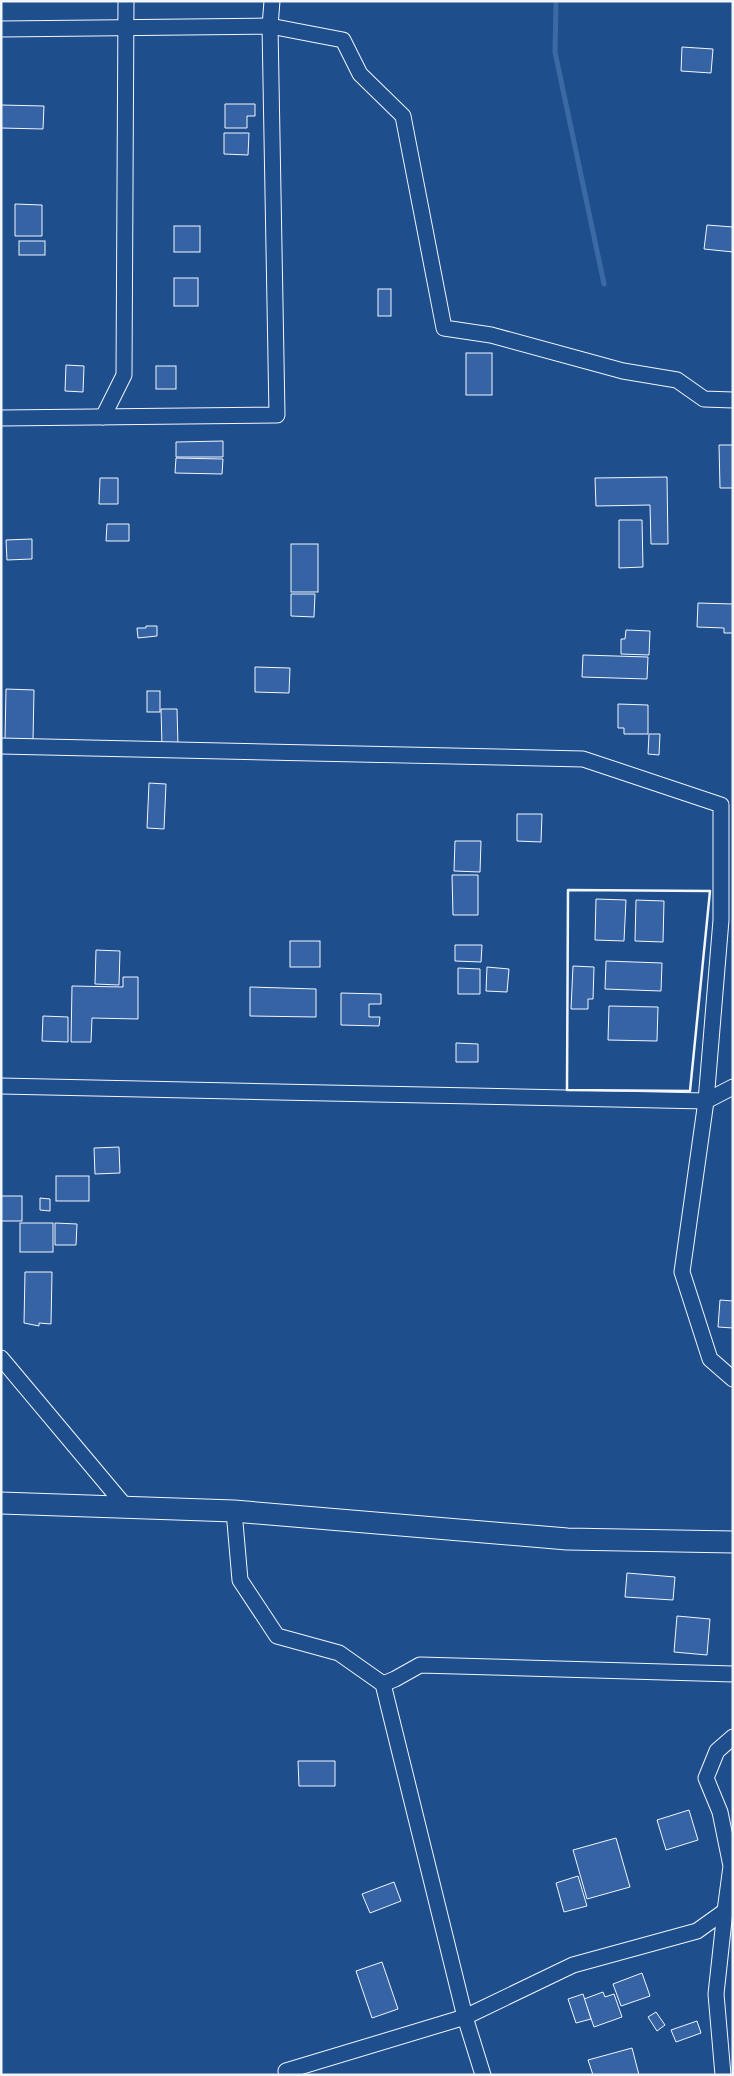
<svg xmlns="http://www.w3.org/2000/svg" width="734" height="2076" viewBox="0 0 734 2076" font-family="Inter,sans-serif">
<style>
.lines{fill:none;stroke-linecap:round;stroke-linejoin:round}
.stream{stroke:#3b69a3;stroke-width:5}
.building{fill:#3563a3;stroke:#f2f6ff}
.street-casing{stroke:#f2f6ff;stroke-width:17}
.secondary-casing{stroke:#f2f6ff;stroke-width:23}
.street{stroke:#1f4e8c;stroke-width:15}
.secondary{stroke:#1f4e8c;stroke-width:21}
.wall{stroke:#f2f6ff;stroke-width:2.5}
</style>
<rect width="100%" height="100%" fill="#1f4e8c"/>
<g class="lines">
<!-- stream -->
<polyline class="stream" points="556,1 555,52 604,284"/>
</g>
<!-- building -->
<g class="building">
<polygon points="682,47 713,49 711,73 681,71"/>
<polygon points="225,104 255,104 255,116 247,116 247,128 225,128"/>
<polygon points="1,105 44,106 43,129 1,128"/>
<polygon points="224,133 249,133 248,155 224,154"/>
<polygon points="15,204 42,205 42,236 15,236"/>
<polygon points="707,225 733,227 733,252 704,249"/>
<rect x="174" y="226" width="26" height="26"/>
<rect x="19" y="241" width="26" height="14"/>
<rect x="174" y="278" width="24" height="28"/>
<rect x="378" y="289" width="13" height="27"/>
<rect x="466" y="353" width="26" height="42"/>
<polygon points="66,365 84,366 83,392 65,391"/>
<rect x="156" y="366" width="20" height="23"/>
<polygon points="223,441 223,457 176,457 176,442"/>
<polygon points="719,445 733,445 733,488 720,488"/>
<polygon points="176,458 223,459 222,474 175,473"/>
<polygon points="667,477 668,544 651,544 650,505 596,506 595,478"/>
<polygon points="100,478 118,478 118,504 99,504"/>
<polygon points="619,520 642,520 643,567 619,568"/>
<polygon points="107,524 129,524 129,541 106,541"/>
<polygon points="32,539 32,559 7,560 6,540"/>
<rect x="291" y="544" width="27" height="48"/>
<polygon points="291,594 315,594 314,617 291,616"/>
<polygon points="698,603 733,604 733,633 724,633 724,628 697,627"/>
<polygon points="146,626 157,626 157,636 138,638 137,628 146,628"/>
<polygon points="626,630 650,631 649,655 621,654 621,639 625,639"/>
<polygon points="583,655 648,657 647,679 582,677"/>
<polygon points="255,667 290,668 289,693 255,692"/>
<polygon points="6,689 34,690 33,741 5,740"/>
<rect x="147" y="691" width="13" height="21"/>
<polygon points="618,704 648,705 648,734 624,734 624,728 618,728"/>
<polygon points="161,709 177,709 178,746 162,746"/>
<polygon points="649,734 660,734 659,755 648,754"/>
<polygon points="149,783 166,784 164,829 147,828"/>
<polygon points="517,814 542,814 541,842 517,841"/>
<polygon points="455,841 481,841 480,872 454,871"/>
<polygon points="452,875 478,875 478,915 453,915"/>
<polygon points="596,899 626,900 624,941 595,940"/>
<polygon points="636,900 664,901 663,942 635,941"/>
<rect x="290" y="941" width="30" height="26"/>
<polygon points="455,945 482,945 481,962 455,961"/>
<polygon points="96,950 120,951 119,985 95,984"/>
<polygon points="606,961 662,963 661,991 605,989"/>
<polygon points="573,966 594,967 593,999 588,999 588,1009 571,1009"/>
<polygon points="487,967 509,969 507,992 486,991"/>
<polygon points="458,968 480,969 480,994 458,994"/>
<polygon points="123,977 138,977 138,1019 92,1018 91,1042 71,1042 72,986 123,987"/>
<polygon points="250,987 316,989 316,1017 250,1016"/>
<polygon points="341,993 381,994 381,1004 369,1004 369,1017 380,1017 379,1026 341,1025"/>
<polygon points="609,1006 658,1007 657,1041 608,1040"/>
<polygon points="43,1016 68,1017 68,1042 42,1041"/>
<polygon points="456,1043 478,1044 478,1062 456,1062"/>
<polygon points="119,1147 120,1173 95,1174 94,1148"/>
<rect x="56" y="1176" width="33" height="25"/>
<rect x="1" y="1196" width="21" height="25"/>
<polygon points="40,1198 50,1199 50,1211 40,1210"/>
<rect x="20" y="1223" width="33" height="29"/>
<polygon points="55,1223 77,1224 76,1245 55,1245"/>
<polygon points="25,1272 52,1272 51,1324 39,1323 39,1326 24,1323"/>
<polygon points="720,1300 733,1301 733,1328 718,1327"/>
<polygon points="627,1573 675,1577 673,1600 625,1597"/>
<polygon points="677,1616 710,1619 707,1655 674,1652"/>
<polygon points="298,1761 335,1761 335,1786 299,1786"/>
<polygon points="689,1810 698,1840 666,1850 657,1820"/>
<polygon points="616,1838 630,1887 587,1899 573,1850"/>
<polygon points="578,1876 587,1906 564,1912 556,1883"/>
<polygon points="394,1882 401,1901 370,1913 362,1894"/>
<polygon points="382,1962 398,2009 372,2018 356,1971"/>
<polygon points="642,1973 650,1996 621,2006 613,1984"/>
<polygon points="603,1992 605,1997 614,1994 622,2017 594,2027 584,1999"/>
<polygon points="583,1994 591,2019 576,2023 568,1999"/>
<polygon points="656,2012 665,2025 657,2031 648,2017"/>
<polygon points="697,2021 701,2033 676,2042 671,2030"/>
<polygon points="632,2048 639,2075 593,2075 588,2060"/>
</g>
<g class="lines">
<!-- street casing -->
<g class="street-casing">
<g id="street">
<polyline points="1,29 270,26 343,40 360,74 403,116 444,328 491,335 623,371 677,380 704,399 733,400"/>
<polyline points="103,417 124,375 126,1"/>
<polyline points="1,418 277,415 270,26 272,1"/>
<polyline points="1,746 583,759 721,805 721,920 706,1101 682,1272 710,1359 733,1379"/>
<polyline points="1,1086 706,1101 733,1087"/>
<polyline points="1,1358 126,1507"/>
<polyline points="234,1511 240,1580 277,1636 339,1653 383,1684 465,2017 483,2075"/>
<polyline points="383,1684 395,1679 420,1665 733,1674"/>
<polyline points="287,2075 286,2071 465,2017 573,1965 697,1931 725,1911 731,1866 720,1812 706,1778 717,1751 733,1737"/>
<polyline points="723,2075 716,1994 725,1911"/>
</g>
</g>
<!-- secondary casing -->
<g class="secondary-casing">
<polyline id="secondary" points="1,1503 234,1511 567,1539 733,1542"/>
</g>
<!-- street -->
<use href="#street" class="street"/>
<!-- secondary -->
<use href="#secondary" class="secondary"/>
<!-- wall -->
<polygon class="wall" points="568,890 710,891 690,1091 567,1090"/>
</g>
<!-- border -->
<rect width="734" height="2076" fill="none" stroke="#f2f6ff" stroke-width="5"/>
</svg>
